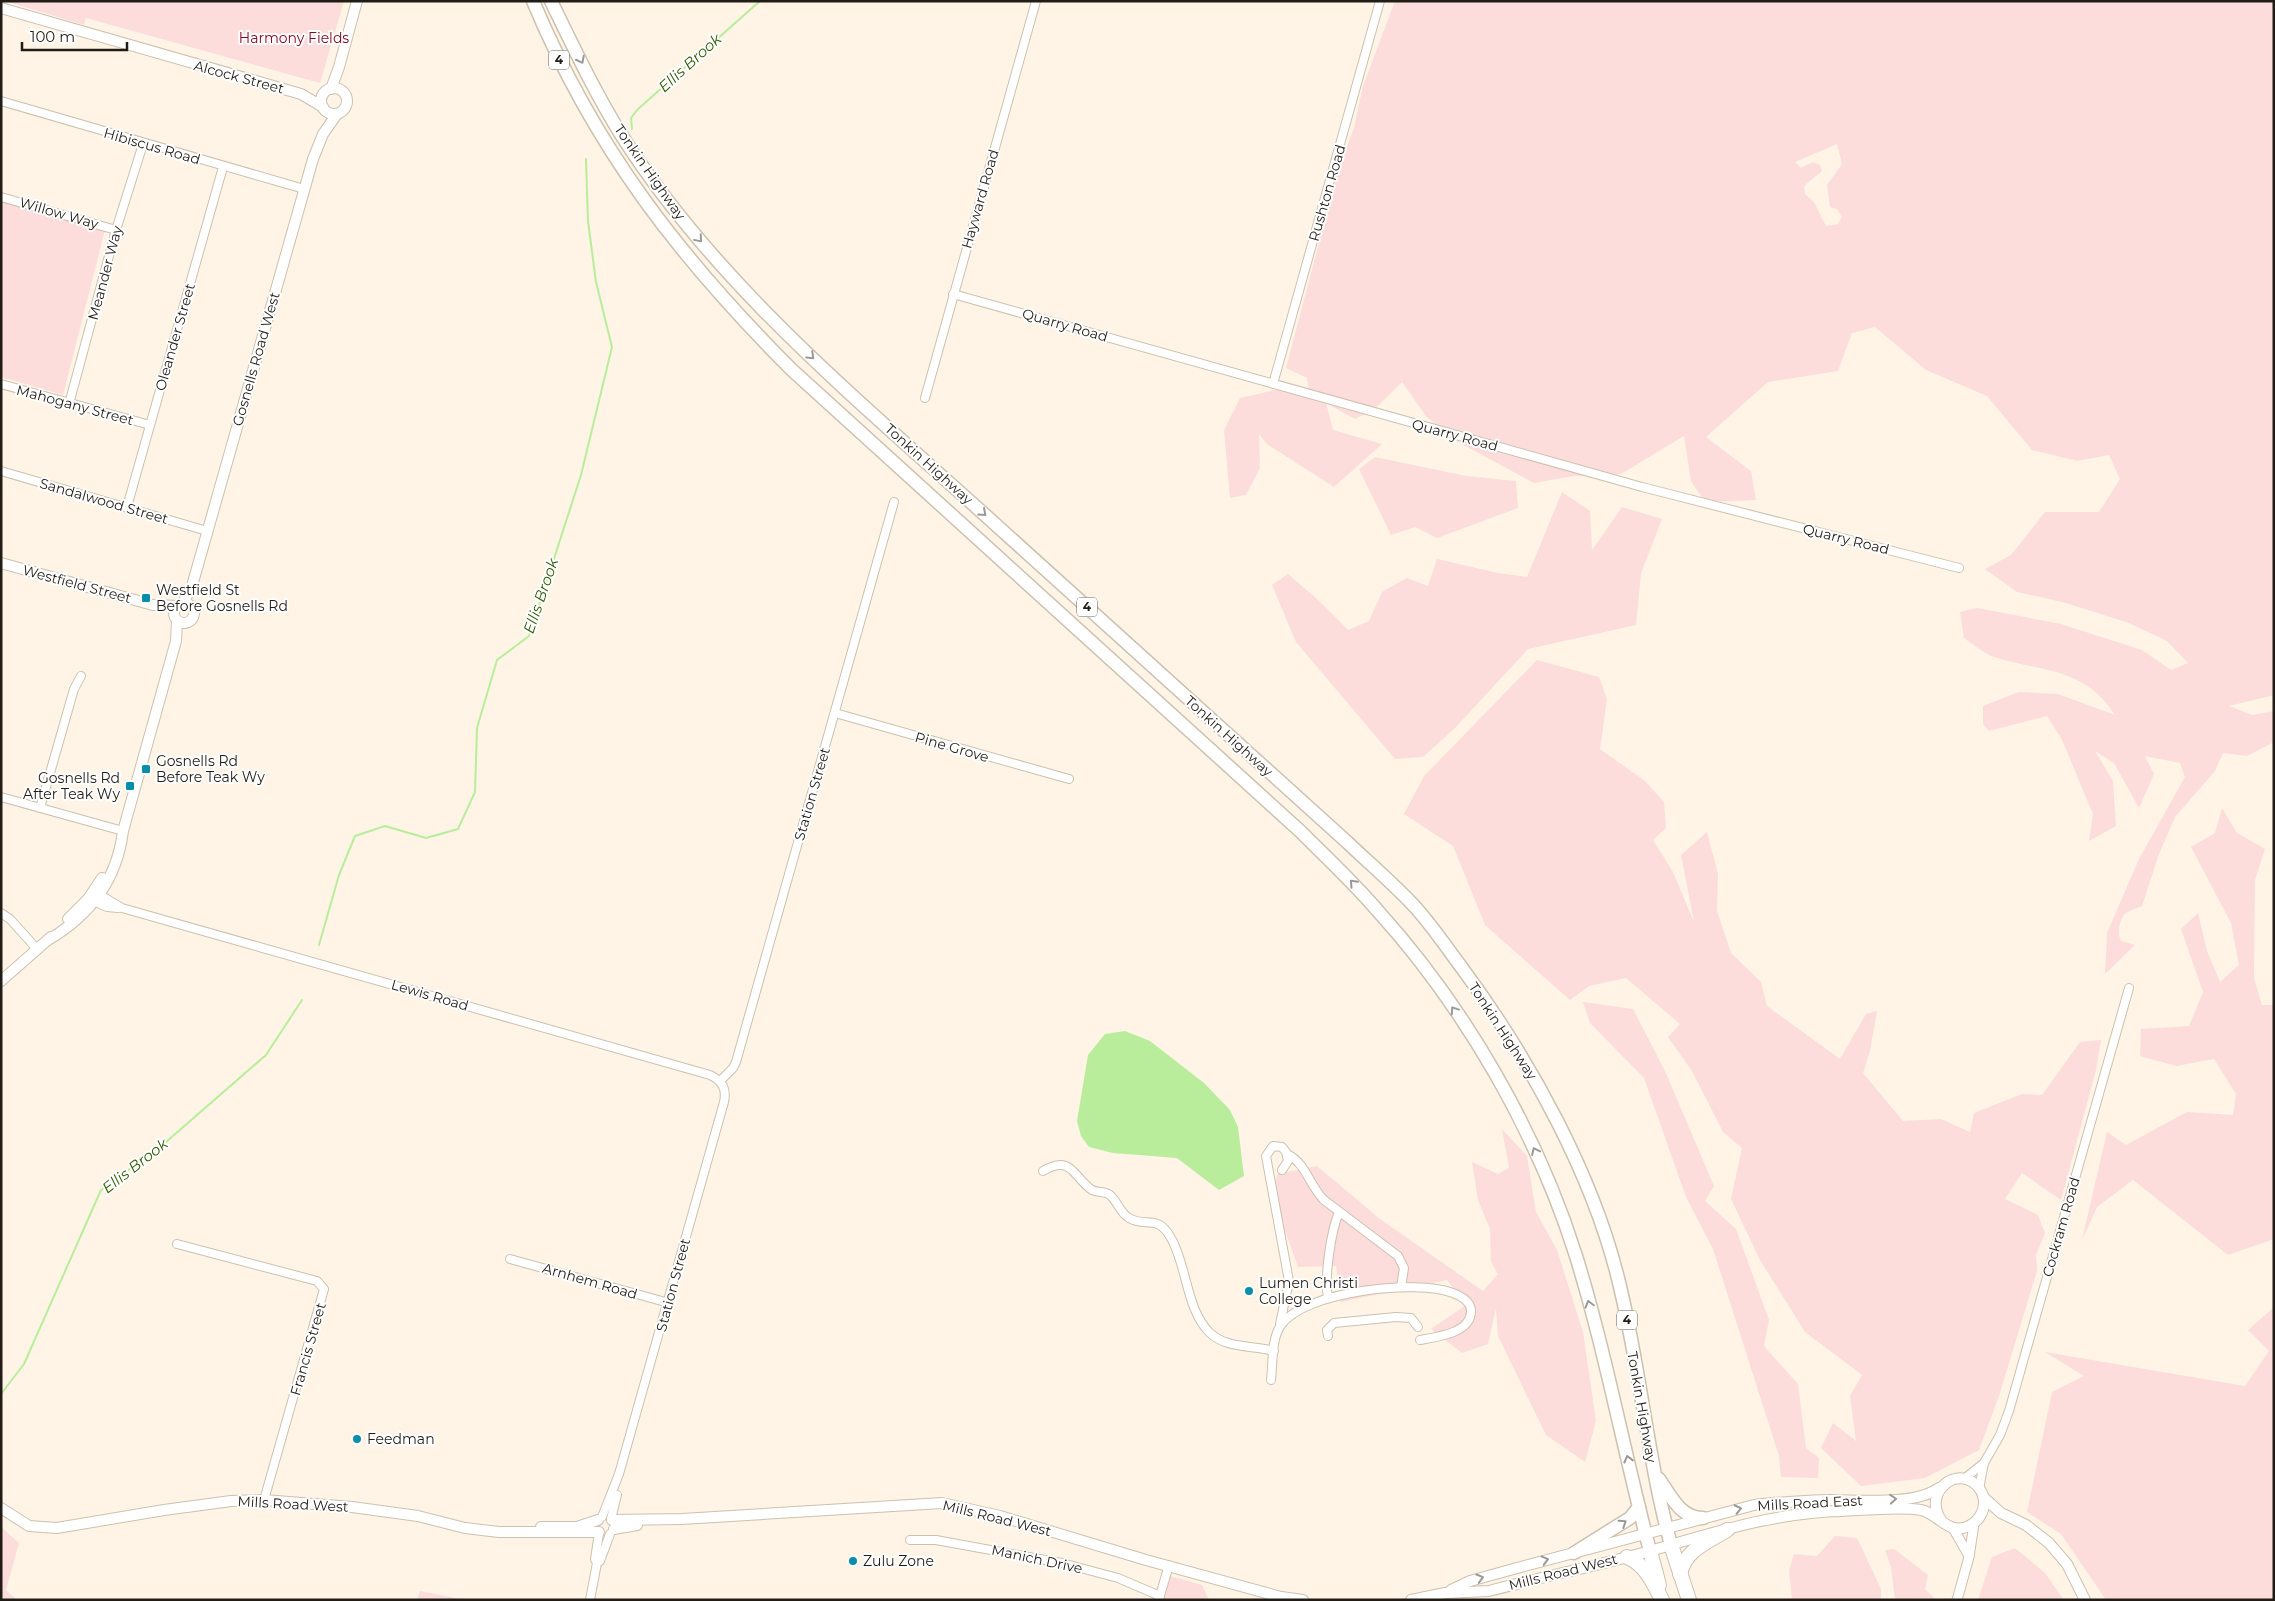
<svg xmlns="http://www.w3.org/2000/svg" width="2275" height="1601" viewBox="0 0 2275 1601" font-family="Montserrat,sans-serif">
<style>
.green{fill:#fcdddc;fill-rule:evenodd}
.water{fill:#b9ed9c}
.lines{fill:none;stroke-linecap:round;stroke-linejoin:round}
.stream{stroke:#b9ed9c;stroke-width:2}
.minor-casing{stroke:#cdc1af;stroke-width:10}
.tertiary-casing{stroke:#cdc1af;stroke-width:11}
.secondary-casing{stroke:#cdc1af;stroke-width:12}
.trunk-casing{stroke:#cdc1af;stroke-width:15}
.motorway-casing{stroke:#cdc1af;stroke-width:16}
.minor{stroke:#fff;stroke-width:8}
.tertiary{stroke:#fff;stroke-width:9}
.secondary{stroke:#fff;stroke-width:10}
.trunk{stroke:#fff;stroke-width:12}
.motorway{stroke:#fff;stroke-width:14}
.oneway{stroke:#9b9996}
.poi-dot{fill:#078dac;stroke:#fff;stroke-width:2}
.labels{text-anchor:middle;stroke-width:4;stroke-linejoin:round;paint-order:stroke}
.shield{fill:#fff;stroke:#64605c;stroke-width:1}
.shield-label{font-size:12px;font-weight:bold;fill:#211c16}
.park-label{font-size:14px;fill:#830c21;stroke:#fff}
.street-label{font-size:14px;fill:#211c16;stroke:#fff}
.poi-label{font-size:14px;fill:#211c16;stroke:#fff;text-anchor:start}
.water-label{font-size:15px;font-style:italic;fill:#305d08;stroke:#fff}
</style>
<rect width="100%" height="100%" fill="#fff4e6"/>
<!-- green -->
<g class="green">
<polygon points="5,1 344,1 320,83 86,18 84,25"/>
<path d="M1395,1H2274V695L2229,706L2252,715L2274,711V742L2247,756L2223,753L2215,771L2175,817L2159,854L2142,906C2138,908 2130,910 2126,913C2119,919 2117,933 2121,941L2135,945L2105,974L2107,933L2139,859L2185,777L2180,763L2145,756L2154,774L2139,808L2114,763L2095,751L2113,781L2116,826L2089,841L2093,814L2062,740L2047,716L1989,731L1983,724V706L2019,692L2058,694L2115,715C2084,667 2042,672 1994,657C1983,653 1973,644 1964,638L1960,612L1977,608L2061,624L2142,650L2171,670L2188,663L2167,641L2129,623L2066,603L2017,592L1985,569L2011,555L2045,512H2099L2120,479L2109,455L2077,461L2032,450L1987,396L1926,370L1875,327L1852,333L1838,371L1768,382L1706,437L1751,471L1756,500L1705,502L1691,481L1684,436L1621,474L1574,476L1534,483L1451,438L1426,416L1402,382L1375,409L1355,419L1326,403L1333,430L1382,444L1334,487L1267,444L1259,434L1260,468L1246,495L1230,498L1224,430L1240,398L1284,388L1310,397L1307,378L1286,368L1339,167L1354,128L1363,86ZM1837,144L1842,164L1827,185L1830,207L1837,209L1842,217L1838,224L1826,226L1814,202L1805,194L1804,186L1822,171L1820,165L1813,162L1801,168L1795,162Z"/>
<polygon points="1,201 105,230 63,395 1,377"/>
<polygon points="1375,457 1466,476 1516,481 1518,508 1437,538 1415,527 1391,535 1359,469"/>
<polygon points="1562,492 1590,511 1592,550 1622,507 1662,519 1641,573 1636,625 1528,649 1455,728 1423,757 1395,759 1296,642 1272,585 1288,574 1317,599 1348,630 1369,621 1382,592 1407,578 1428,586 1437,559 1498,573 1527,577"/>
<polygon points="1537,660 1599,677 1607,699 1600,749 1645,781 1664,802 1666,828 1653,840 1673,872 1694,922 1681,855 1707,832 1718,874 1717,911 1731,953 1761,982 1767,1006 1840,1059 1866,1014 1877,1011 1870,1051 1863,1073 1903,1121 1941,1119 1970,1132 1974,1113 2022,1094 2042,1095 2080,1042 2101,1040 2096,1070 2061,1200 2022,1173 2005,1199 2038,1215 2045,1233 2036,1255 2037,1271 1999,1396 1979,1450 1925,1478 1861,1486 1821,1448 1833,1423 1856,1441 1850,1396 1862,1375 1805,1332 1760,1260 1731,1199 1742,1148 1723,1132 1692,1071 1668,1037 1680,1024 1626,978 1589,986 1570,1000 1485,925 1453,846 1404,814 1424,776"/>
<polygon points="2222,808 2237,833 2265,849 2255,880 2254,978 2262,1005 2274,1005 2274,1239 2228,1255 2133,1180 2097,1207 2082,1240 2107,1132 2126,1145 2187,1112 2233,1115 2236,1094 2214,1059 2176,1066 2140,1056 2141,1029 2189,1026 2203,992 2181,929 2198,913 2207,951 2220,982 2239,965 2231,923 2191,847 2215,833"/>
<polygon points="1583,1002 1633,1009 1665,1071 1714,1186 1705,1201 1736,1229 1769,1320 1764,1346 1798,1384 1806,1448 1819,1458 1818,1478 1781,1477 1779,1456 1713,1249 1686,1197 1644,1078 1590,1023"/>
<polygon points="1502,1129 1527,1156 1536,1212 1557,1250 1583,1332 1596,1421 1585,1462 1546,1435 1498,1336 1496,1308 1488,1344 1462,1353 1431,1329 1466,1305 1447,1280 1341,1302 1336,1266 1298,1267 1273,1197 1277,1174 1317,1166 1380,1219 1483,1291 1498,1274 1491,1262 1490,1229 1478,1200 1472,1162 1498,1174 1509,1168"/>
<polygon points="2274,1307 2274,1600 2106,1600 2061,1534 2027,1512 2052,1392 2084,1376 2045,1352 2245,1386 2269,1351 2248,1330"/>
<polygon points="1,1527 19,1543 6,1590 17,1600 1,1600"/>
<polygon points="1835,1536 1857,1538 1881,1589 1881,1600 1792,1600 1789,1570 1794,1554 1817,1556"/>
<polygon points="2015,1548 2045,1573 2064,1600 1978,1600 1992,1557"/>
<polygon points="1894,1549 1928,1575 1925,1589 1936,1600 1895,1600 1891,1567 1885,1550"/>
<polygon points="1166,1575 1202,1585 1209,1600 1161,1600"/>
<polygon points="420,1591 465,1600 417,1600"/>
</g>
<!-- water -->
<polygon class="water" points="1125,1031 1150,1041 1204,1083 1230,1110 1238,1127 1244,1176 1219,1190 1177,1158 1113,1153 1089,1147 1081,1136 1077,1121 1088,1055 1105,1034"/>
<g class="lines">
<!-- stream -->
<g class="stream">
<polyline points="632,129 631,118 638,109 760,1"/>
<polyline points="319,945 339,875 355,836 385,826 426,838 458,829 475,792 477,728 497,660 529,636 581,475 612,347 596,282 588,221 586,159"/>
<polyline points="1,1394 24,1364 101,1190 166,1142 266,1055 302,1000"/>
</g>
<!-- minor casing -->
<g class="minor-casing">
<g id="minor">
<polyline points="1,101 304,189"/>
<polyline points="1,197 116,230"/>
<polyline points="953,294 1642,487 1959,568"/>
<polyline points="1,384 150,425"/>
<polyline points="1273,384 1380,1"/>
<polyline points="925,398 1036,1"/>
<polyline points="69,404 116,230 143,144"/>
<polyline points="1,471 207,531"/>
<polyline points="127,507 223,167"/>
<polyline points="835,713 1069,779"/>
<polyline points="1,797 123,831"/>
<polyline points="40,808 74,689 81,676"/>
<path d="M95,892L122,908L710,1075C722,1081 727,1088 724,1102L619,1474L602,1517"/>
<polyline points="89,899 107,907 118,908"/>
<polyline points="1,913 10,919 37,949"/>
<polyline points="720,1081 733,1068 736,1062 894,502"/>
<path d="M1287,1154C1306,1163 1309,1185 1324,1200L1398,1256L1404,1268L1401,1287"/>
<path d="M1043,1171C1072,1154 1073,1177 1092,1190C1098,1193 1105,1191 1110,1195C1118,1202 1120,1213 1129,1218C1146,1228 1157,1213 1171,1238C1187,1265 1186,1310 1210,1333C1227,1349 1253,1345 1274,1351"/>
<polyline points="177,1244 317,1281 324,1289 264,1500"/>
<polyline points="510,1259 669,1303"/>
<path d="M1328,1298C1324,1277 1331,1231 1339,1212"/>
<polyline points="1280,1324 1289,1281 1266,1156 1273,1146 1282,1147 1286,1152 1288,1161 1282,1170"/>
<polyline points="1328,1336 1327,1330 1334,1323 1396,1317 1411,1318 1418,1327"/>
<path d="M1271,1380C1273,1364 1271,1339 1281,1325C1305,1291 1416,1279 1453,1293C1461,1296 1470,1301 1471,1310C1472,1333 1437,1337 1420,1340"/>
<polyline points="1964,1479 1984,1463"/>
<polyline points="1979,1489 1984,1463 2000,1435 2009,1411 2129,988"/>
<polyline points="611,1519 617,1495"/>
<polyline points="910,1540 936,1540 1062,1563 1118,1578 1160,1596"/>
<polyline points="597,1563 600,1561 610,1534"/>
<polyline points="1159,1599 1169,1565"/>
<polyline points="590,1600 597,1563 595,1559 599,1533"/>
</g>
</g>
<!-- tertiary casing -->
<g class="tertiary-casing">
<g id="tertiary">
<polyline points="1953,1528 1969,1556"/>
<polyline points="1957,1600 1969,1557 1974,1524"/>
</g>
</g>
<!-- secondary casing -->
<g class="secondary-casing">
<g id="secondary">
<polyline points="1,8 301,94 323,107"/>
<circle cx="334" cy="101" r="13"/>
<polyline points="331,89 339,67 357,1"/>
<polyline points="1,563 153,605 177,606"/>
<polyline points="183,603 192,586 313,159 323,134 337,114"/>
<circle cx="184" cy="613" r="10"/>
<polyline points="68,919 88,899 102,878"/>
<path d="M48,940C89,916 117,880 123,831L176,641L177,621"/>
<polyline points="1,981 51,937"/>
<polyline points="1983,1497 2001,1513 2026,1525 2049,1543 2067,1564 2085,1600"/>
<polyline points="1,1508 29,1526 57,1528 164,1510 231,1501 264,1500 352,1507 418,1516 465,1528 499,1532 599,1532"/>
<polyline points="612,1520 682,1519 942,1503 1000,1516 1146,1560 1281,1597 1303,1600"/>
<polyline points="541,1527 577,1527 598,1520"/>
<polyline points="614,1529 637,1525"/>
<path d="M1451,1590L1470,1581L1517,1568L1754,1505C1779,1502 1803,1501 1828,1500C1860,1500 1913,1506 1939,1488"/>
<path d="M1411,1600L1445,1593L1489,1591C1542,1577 1597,1566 1650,1551C1712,1533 1777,1512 1842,1511C1863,1510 1902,1506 1921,1510C1933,1512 1942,1525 1954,1528C1976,1532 1993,1506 1979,1488C1959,1463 1922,1491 1941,1520"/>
</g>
</g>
<!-- trunk casing -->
<g class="trunk-casing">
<g id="trunk">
<path d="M533,1C595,149 680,258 792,370L1300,831C1326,857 1353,882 1377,910C1465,1007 1537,1132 1576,1256C1606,1353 1624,1453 1650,1551"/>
<path d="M551,1C573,46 595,93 622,136C719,288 863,404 995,524C1112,630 1229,736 1347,842C1370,864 1395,885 1416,908C1433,927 1447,948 1462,968C1530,1060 1596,1179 1621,1291C1641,1375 1648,1461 1671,1545"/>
<path d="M1659,1479C1671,1496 1680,1518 1703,1518"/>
<polyline points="1574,1553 1630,1518 1639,1507"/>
</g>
</g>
<!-- motorway casing -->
<g class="motorway-casing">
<g id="motorway">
<polyline points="1671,1545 1689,1600"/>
<polyline points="1650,1551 1659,1585"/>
<path d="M1627,1557C1645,1564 1653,1582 1662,1600"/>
<path d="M1680,1574C1685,1550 1707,1542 1727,1530"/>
</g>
</g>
<!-- minor -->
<use href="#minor" class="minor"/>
<!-- tertiary -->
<use href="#tertiary" class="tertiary"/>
<!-- secondary -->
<use href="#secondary" class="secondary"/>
<!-- trunk -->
<use href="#trunk" class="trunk"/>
<!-- motorway -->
<use href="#motorway" class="motorway"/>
</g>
<!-- one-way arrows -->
<defs><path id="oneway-chevron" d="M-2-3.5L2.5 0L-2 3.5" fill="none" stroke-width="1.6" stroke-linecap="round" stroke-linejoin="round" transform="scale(1.25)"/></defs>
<g class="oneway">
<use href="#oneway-chevron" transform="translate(581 60) rotate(63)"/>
<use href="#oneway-chevron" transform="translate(699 239) rotate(50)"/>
<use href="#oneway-chevron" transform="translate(811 356) rotate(44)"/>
<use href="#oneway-chevron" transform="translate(983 513) rotate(42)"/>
<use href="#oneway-chevron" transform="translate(1353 883) rotate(-133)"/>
<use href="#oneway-chevron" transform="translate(1454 1010) rotate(-124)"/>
<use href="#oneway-chevron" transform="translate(1535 1151) rotate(-115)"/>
<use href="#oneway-chevron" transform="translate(1589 1304) rotate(-106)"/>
<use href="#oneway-chevron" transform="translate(1628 1459) rotate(-104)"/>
<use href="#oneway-chevron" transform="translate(1893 1499) rotate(-5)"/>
<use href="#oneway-chevron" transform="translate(1738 1509) rotate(-12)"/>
<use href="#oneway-chevron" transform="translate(1623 1523) rotate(-34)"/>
<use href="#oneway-chevron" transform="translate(1545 1560) rotate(-15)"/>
<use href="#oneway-chevron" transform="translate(1480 1578) rotate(-16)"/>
</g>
<!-- markers -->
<g class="poi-dot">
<rect x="141" y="593" width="10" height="10" rx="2.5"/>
<rect x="141" y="764" width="10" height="10" rx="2.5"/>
<rect x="125" y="781" width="10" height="10" rx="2.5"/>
<circle cx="1249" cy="1291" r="5"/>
<circle cx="357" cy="1439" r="5"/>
<circle cx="853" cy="1561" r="5"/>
</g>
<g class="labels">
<!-- shield labels -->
<g class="shield">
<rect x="549" y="50.5" width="20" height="19" rx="4"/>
<rect x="1077" y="597.5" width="20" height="19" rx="4"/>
<rect x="1617" y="1310.5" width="20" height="19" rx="4"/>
</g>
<g class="shield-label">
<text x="559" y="64">4</text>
<text x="1087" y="611">4</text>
<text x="1627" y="1324">4</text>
</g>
<!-- park labels -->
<g class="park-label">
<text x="294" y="43">Harmony Fields</text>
</g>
<!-- street labels -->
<g class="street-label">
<text transform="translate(239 77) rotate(15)" y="5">Alcock Street</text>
<text transform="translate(152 146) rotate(16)" y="5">Hibiscus Road</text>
<text transform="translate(650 172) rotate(55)" y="5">Tonkin Highway</text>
<text transform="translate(1327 193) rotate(-74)" y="5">Rushton Road</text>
<text transform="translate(980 199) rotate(-74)" y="5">Hayward Road</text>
<text transform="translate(59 213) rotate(16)" y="5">Willow Way</text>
<text transform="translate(105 273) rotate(-75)" y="5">Meander Way</text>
<text transform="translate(1065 325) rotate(16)" y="5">Quarry Road</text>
<text transform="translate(175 337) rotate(-74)" y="5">Oleander Street</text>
<text transform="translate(256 359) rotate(-74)" y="5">Gosnells Road West</text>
<text transform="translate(75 405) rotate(15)" y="5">Mahogany Street</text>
<text transform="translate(1455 435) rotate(15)" y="5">Quarry Road</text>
<text transform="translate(929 464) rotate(42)" y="5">Tonkin Highway</text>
<text transform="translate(104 501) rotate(16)" y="5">Sandalwood Street</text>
<text transform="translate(1846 539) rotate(14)" y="5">Quarry Road</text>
<text transform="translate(77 584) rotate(15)" y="5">Westfield Street</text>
<text transform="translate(1229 736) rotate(42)" y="5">Tonkin Highway</text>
<text transform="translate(952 747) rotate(16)" y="5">Pine Grove</text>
<text transform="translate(812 794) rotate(-74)" y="5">Station Street</text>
<text transform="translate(430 995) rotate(16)" y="5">Lewis Road</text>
<text transform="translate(1503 1031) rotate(57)" y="5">Tonkin Highway</text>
<text transform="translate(2061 1227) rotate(-74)" y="5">Cockram Road</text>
<text transform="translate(590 1281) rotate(16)" y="5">Arnhem Road</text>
<text transform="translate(673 1285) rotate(-75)" y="5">Station Street</text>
<text transform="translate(308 1349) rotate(-74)" y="5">Francis Street</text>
<text transform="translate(1642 1407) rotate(80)" y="5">Tonkin Highway</text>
<text transform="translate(1810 1503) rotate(-3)" y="5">Mills Road East</text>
<text transform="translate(293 1504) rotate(3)" y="5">Mills Road West</text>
<text transform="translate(997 1518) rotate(14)" y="5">Mills Road West</text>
<text transform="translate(1037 1559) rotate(12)" y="5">Manich Drive</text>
<text transform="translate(1563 1572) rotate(-14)" y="5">Mills Road West</text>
</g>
<!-- poi labels -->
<g class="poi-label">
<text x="156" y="595">Westfield St<tspan x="156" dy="16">Before Gosnells Rd</tspan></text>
<text x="156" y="766">Gosnells Rd<tspan x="156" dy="16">Before Teak Wy</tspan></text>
<text x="120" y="783" text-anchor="end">Gosnells Rd<tspan x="120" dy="16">After Teak Wy</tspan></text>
<text x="1259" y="1288">Lumen Christi<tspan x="1259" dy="16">College</tspan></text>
<text x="367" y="1444">Feedman</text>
<text x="863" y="1566">Zulu Zone</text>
</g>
<!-- water labels -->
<g class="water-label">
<text transform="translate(690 63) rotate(-42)" y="5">Ellis Brook</text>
<text transform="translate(541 596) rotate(-71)" y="5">Ellis Brook</text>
<text transform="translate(135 1166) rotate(-38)" y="5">Ellis Brook</text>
</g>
</g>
<!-- border -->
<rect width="2275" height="1601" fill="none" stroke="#211c16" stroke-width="5"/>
<!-- scale -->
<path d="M22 42v8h105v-8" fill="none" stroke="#211c16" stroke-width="2.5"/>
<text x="30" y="42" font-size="15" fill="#211c16" stroke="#ffffff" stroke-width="4" paint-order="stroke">100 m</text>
</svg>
